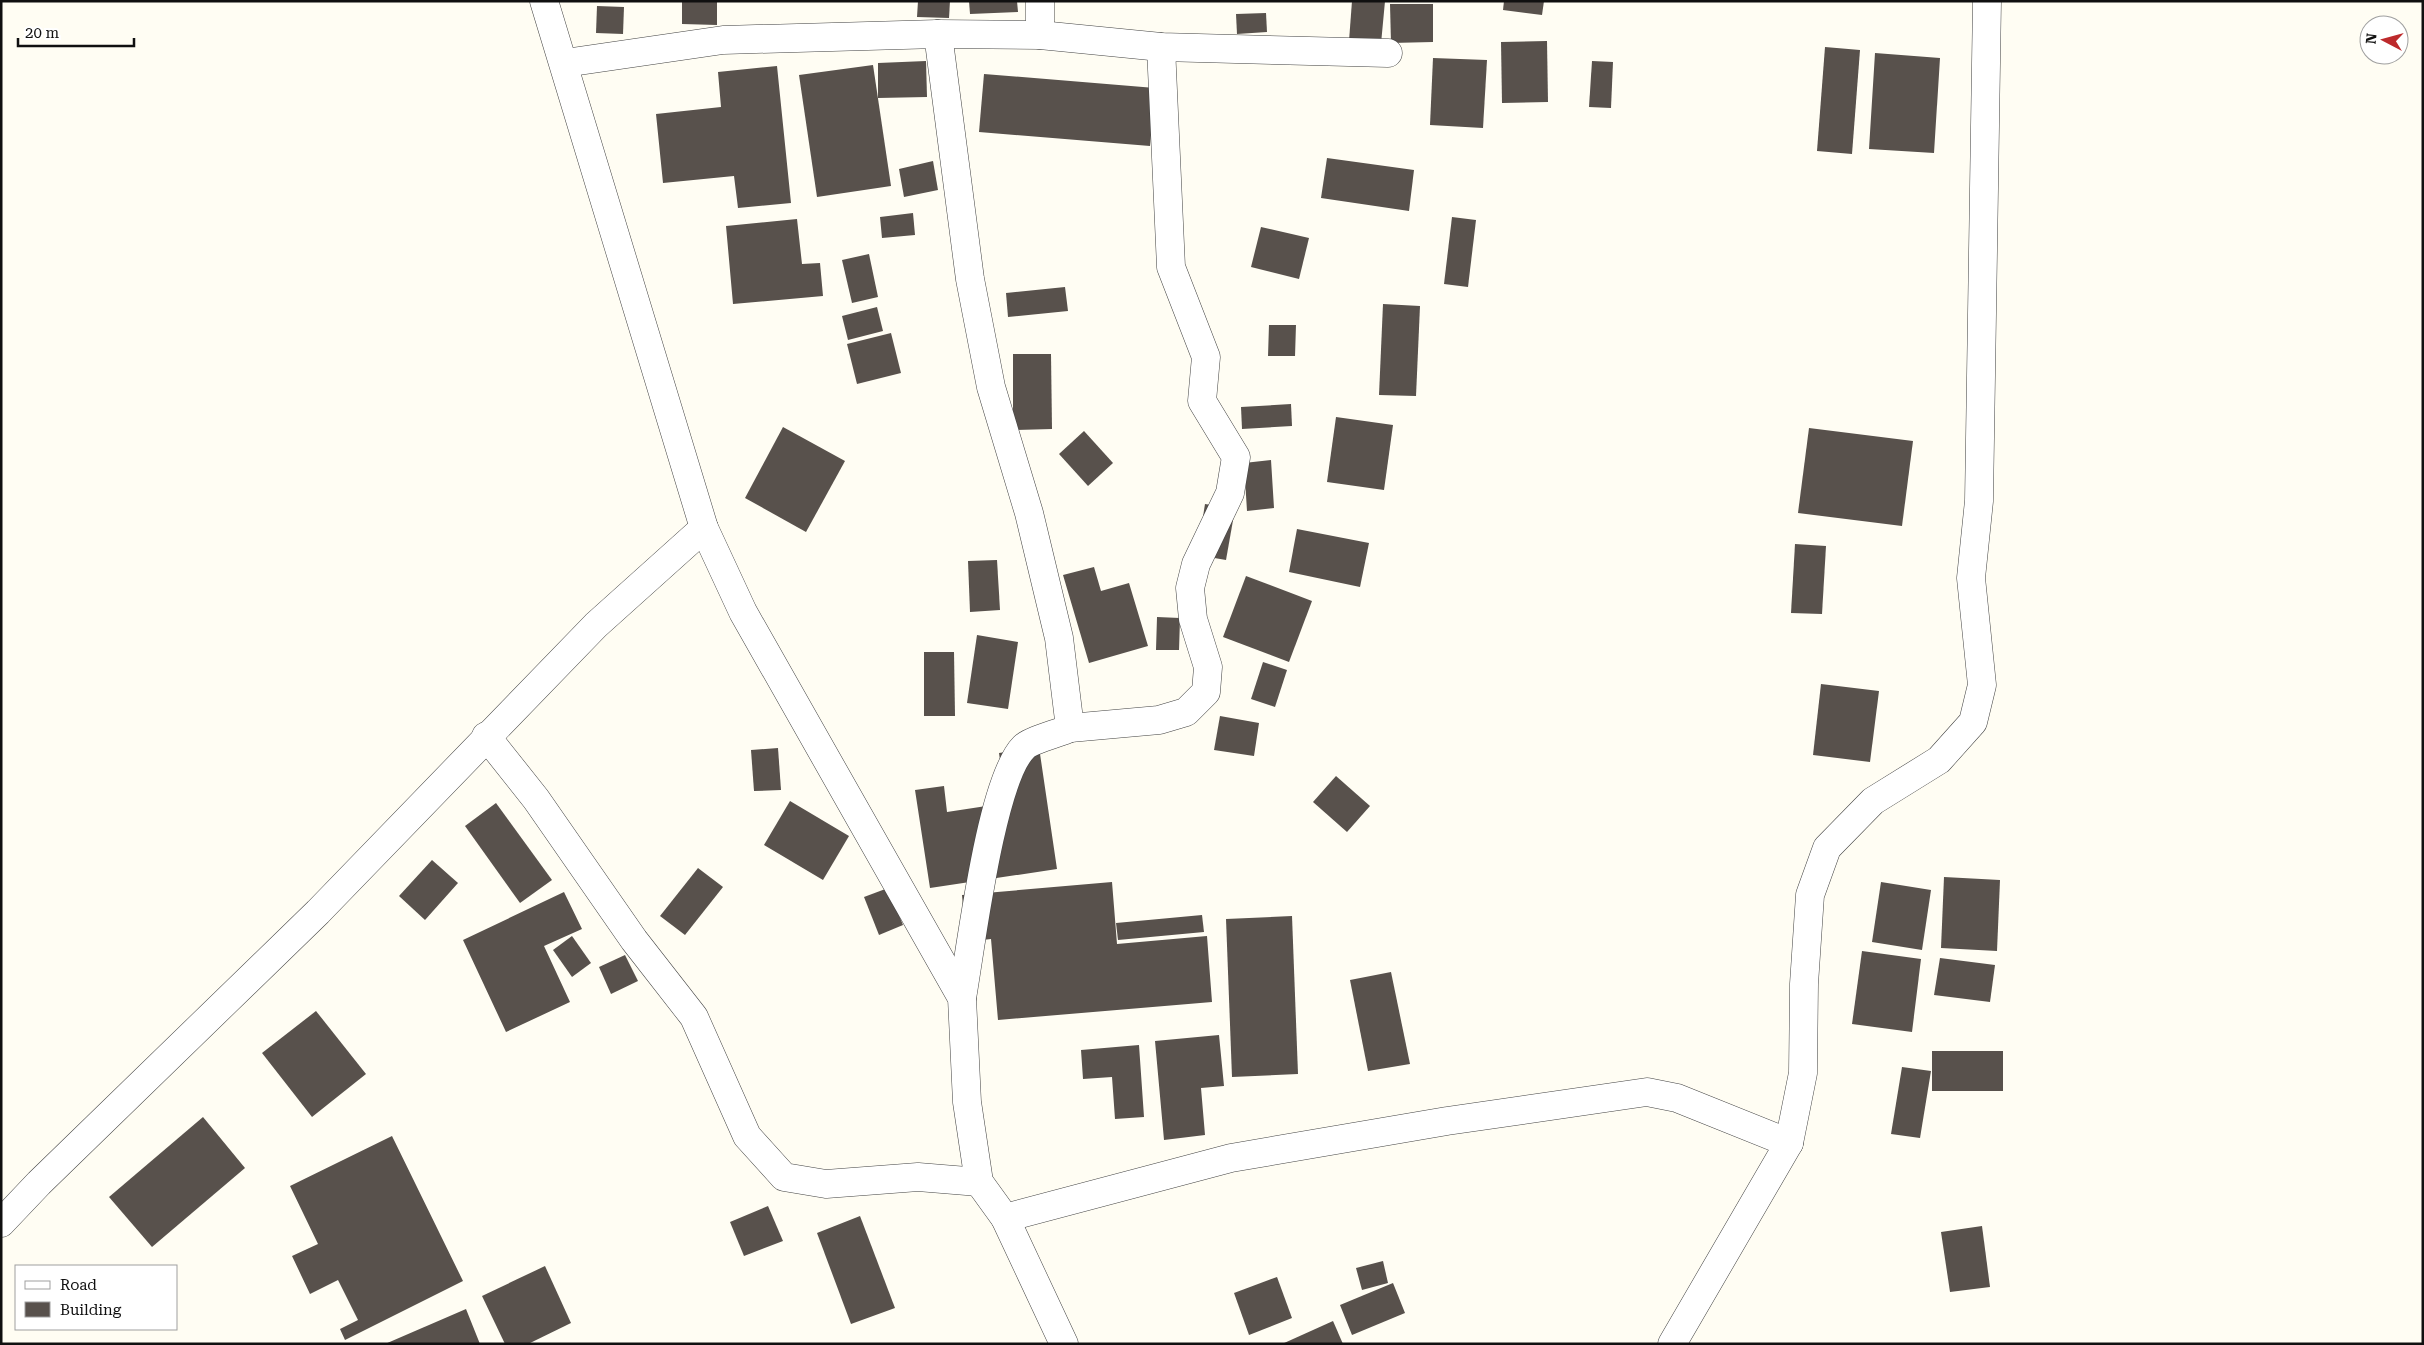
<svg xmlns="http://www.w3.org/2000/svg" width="2424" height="1345" viewBox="0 0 2424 1345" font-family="'Roboto Serif',serif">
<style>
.building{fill:#58514c}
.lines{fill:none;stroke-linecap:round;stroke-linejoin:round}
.street-casing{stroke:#434343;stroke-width:29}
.street{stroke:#fff;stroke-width:28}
</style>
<rect width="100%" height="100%" fill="#fffdf3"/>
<!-- building -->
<g class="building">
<polygon points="682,1 717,1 717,25 682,24"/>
<polygon points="918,1 950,1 949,18 917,17"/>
<polygon points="969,1 1017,1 1018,12 970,14"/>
<polygon points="1352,1 1385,1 1381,44 1349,41"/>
<polygon points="1504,1 1544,1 1542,15 1503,10"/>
<polygon points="1390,4 1433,4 1433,42 1391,43"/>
<polygon points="597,6 624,7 623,34 596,33"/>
<polygon points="1266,13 1267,32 1237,34 1236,14"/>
<polygon points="1547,41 1548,102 1502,103 1501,42"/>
<polygon points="1825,47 1860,50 1852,154 1817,151"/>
<polygon points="1875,53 1940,58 1934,153 1869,149"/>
<polygon points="1433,58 1487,60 1483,128 1430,125"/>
<polygon points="926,61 927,97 878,98 878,63"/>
<polygon points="1592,61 1613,62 1611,108 1589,107"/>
<polygon points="873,65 891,186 817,197 799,75"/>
<polygon points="777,66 791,203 738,208 734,176 663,183 656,114 721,107 718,72"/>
<polygon points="984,74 1155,88 1150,146 979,132"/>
<polygon points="1327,158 1414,170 1409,211 1321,198"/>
<polygon points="933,161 938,190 904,197 899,169"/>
<polygon points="913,213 915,235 882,238 880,217"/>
<polygon points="1452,217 1476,220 1468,287 1444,284"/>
<polygon points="797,219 802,264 820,263 823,296 733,304 726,226"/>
<polygon points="1261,227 1309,238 1299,279 1251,267"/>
<polygon points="869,254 878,297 852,303 842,260"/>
<polygon points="1065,287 1068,311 1008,317 1006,293"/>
<polygon points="1383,304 1420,306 1416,396 1379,395"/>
<polygon points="877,307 883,331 848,340 842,316"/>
<polygon points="1269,325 1296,325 1295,356 1268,356"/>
<polygon points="891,333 901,373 857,384 847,344"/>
<polygon points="1013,354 1051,354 1052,429 1013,430"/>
<polygon points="1291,404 1292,426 1242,429 1241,407"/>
<polygon points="1336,417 1393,425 1384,490 1327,482"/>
<polygon points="783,427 845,461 806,532 745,498"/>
<polygon points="1809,428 1913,441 1902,526 1798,513"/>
<polygon points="1084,431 1113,463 1088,486 1059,454"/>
<polygon points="1271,460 1274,508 1247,511 1244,463"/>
<polygon points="1205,504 1235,509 1226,560 1197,555"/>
<polygon points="1297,529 1369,543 1360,587 1289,572"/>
<polygon points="1795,544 1826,546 1822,614 1791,613"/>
<polygon points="997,560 1000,610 970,612 968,561"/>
<polygon points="1094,567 1101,591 1129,583 1148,646 1089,663 1063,575"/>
<polygon points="1246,576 1312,601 1289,662 1223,637"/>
<polygon points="1157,617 1180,618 1179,650 1156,650"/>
<polygon points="977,635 1018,642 1008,709 967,703"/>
<polygon points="924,652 954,652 955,716 924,716"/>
<polygon points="1263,662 1287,670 1275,707 1251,699"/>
<polygon points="1821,684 1879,691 1870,762 1813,755"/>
<polygon points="1220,716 1259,723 1254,756 1214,750"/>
<polygon points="1039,747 1057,869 930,888 915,790 944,786 947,812 1006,803 999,753"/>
<polygon points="778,748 781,790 754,791 751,750"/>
<polygon points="1336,776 1370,806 1347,832 1313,802"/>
<polygon points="790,801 849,836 823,880 764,845"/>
<polygon points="496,803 552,880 520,903 465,826"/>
<polygon points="432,860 458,883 425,920 399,896"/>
<polygon points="698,868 723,887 685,935 660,916"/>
<polygon points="1944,877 2000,880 1997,951 1941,948"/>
<polygon points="1112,882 1117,944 1207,936 1212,1002 998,1020 991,939 966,942 962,895"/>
<polygon points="1881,882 1931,890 1922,950 1872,942"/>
<polygon points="888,888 903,925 879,935 864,897"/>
<polygon points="564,892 582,929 544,946 570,1002 506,1032 463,940"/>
<polygon points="1202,915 1204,932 1118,940 1116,923"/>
<polygon points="1292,916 1298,1074 1232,1077 1226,919"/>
<polygon points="572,936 591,963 572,977 553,950"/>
<polygon points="1862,951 1921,959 1912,1032 1852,1024"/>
<polygon points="625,955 638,981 611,994 599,967"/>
<polygon points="1940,958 1995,965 1990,1002 1934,995"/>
<polygon points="1391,972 1410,1064 1368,1071 1350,980"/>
<polygon points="316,1011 366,1074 312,1117 262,1053"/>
<polygon points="1219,1035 1224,1086 1201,1088 1205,1135 1164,1140 1155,1041"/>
<polygon points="1139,1045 1144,1117 1115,1119 1112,1077 1083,1079 1081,1050"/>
<rect x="1932" y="1051" width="71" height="40"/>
<polygon points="1902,1067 1931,1071 1920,1138 1891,1134"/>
<polygon points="203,1117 245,1168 152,1247 109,1197"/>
<polygon points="392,1136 463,1281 345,1340 340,1329 358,1320 338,1280 310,1294 292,1256 318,1244 290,1186"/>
<polygon points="768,1206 783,1241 744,1256 730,1222"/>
<polygon points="860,1216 895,1308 851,1324 817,1233"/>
<polygon points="1982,1226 1990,1287 1950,1292 1941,1232"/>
<polygon points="1383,1261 1388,1283 1362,1290 1356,1268"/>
<polygon points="545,1266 571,1323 528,1344 505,1344 482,1296"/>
<polygon points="1277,1277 1292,1318 1249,1335 1234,1293"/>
<polygon points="1393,1283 1405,1313 1352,1335 1340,1305"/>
<polygon points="466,1309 480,1344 385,1344"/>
<polygon points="1333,1321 1343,1344 1282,1344"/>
</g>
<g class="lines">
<!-- street casing -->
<g class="street-casing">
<g id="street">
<polyline points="544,1 704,528 743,612 962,998 967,1102 979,1182 1005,1218 1064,1344"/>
<path d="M938,34L970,279L991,387L1029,513L1059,638L1070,728C1060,733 1031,740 1024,747C991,779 971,947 962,998"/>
<polyline points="1040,35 1040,1"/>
<polyline points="565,63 723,40 938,34 1040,35 1161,47 1388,53"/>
<polyline points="1070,728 1159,720 1186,712 1206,692 1208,667 1193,619 1190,588 1196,564 1230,493 1236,457 1202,401 1206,357 1171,267 1161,47"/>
<polyline points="486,736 536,799 634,940 694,1017 747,1136 784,1177 826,1184 918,1177 979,1182"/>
<polyline points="1005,1218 1231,1158 1447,1121 1647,1092 1677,1098 1789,1143"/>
<polyline points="1,1223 39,1183 318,912 596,625 704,528"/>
<polyline points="1672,1344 1789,1143 1803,1073 1804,984 1810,895 1827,848 1873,801 1939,760 1973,722 1982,685 1971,578 1979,501 1987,1"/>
</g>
</g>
<!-- street -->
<use href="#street" class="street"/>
</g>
<!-- border -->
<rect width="2424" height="1345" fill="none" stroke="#101010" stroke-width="5"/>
<!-- legend -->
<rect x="15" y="1265" width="162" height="65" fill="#ffffff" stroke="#9f9f9f"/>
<rect x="25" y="1281" width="25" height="8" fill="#ffffff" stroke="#9f9f9f"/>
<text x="60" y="1290" font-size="15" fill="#101010">Road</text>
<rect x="25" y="1302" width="25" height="15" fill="#58514c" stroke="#9f9f9f"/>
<text x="60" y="1315" font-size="15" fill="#101010">Building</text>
<!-- north arrow -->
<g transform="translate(2384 40) rotate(276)"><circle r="24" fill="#ffffff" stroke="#9f9f9f"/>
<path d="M0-4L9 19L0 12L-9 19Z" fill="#bd2a2c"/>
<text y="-8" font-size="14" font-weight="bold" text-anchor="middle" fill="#101010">N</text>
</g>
<!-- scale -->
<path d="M18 38v8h116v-8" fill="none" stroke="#101010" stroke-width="2.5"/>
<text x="25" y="38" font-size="15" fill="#101010" stroke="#ffffff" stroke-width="4" paint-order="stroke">20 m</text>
</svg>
